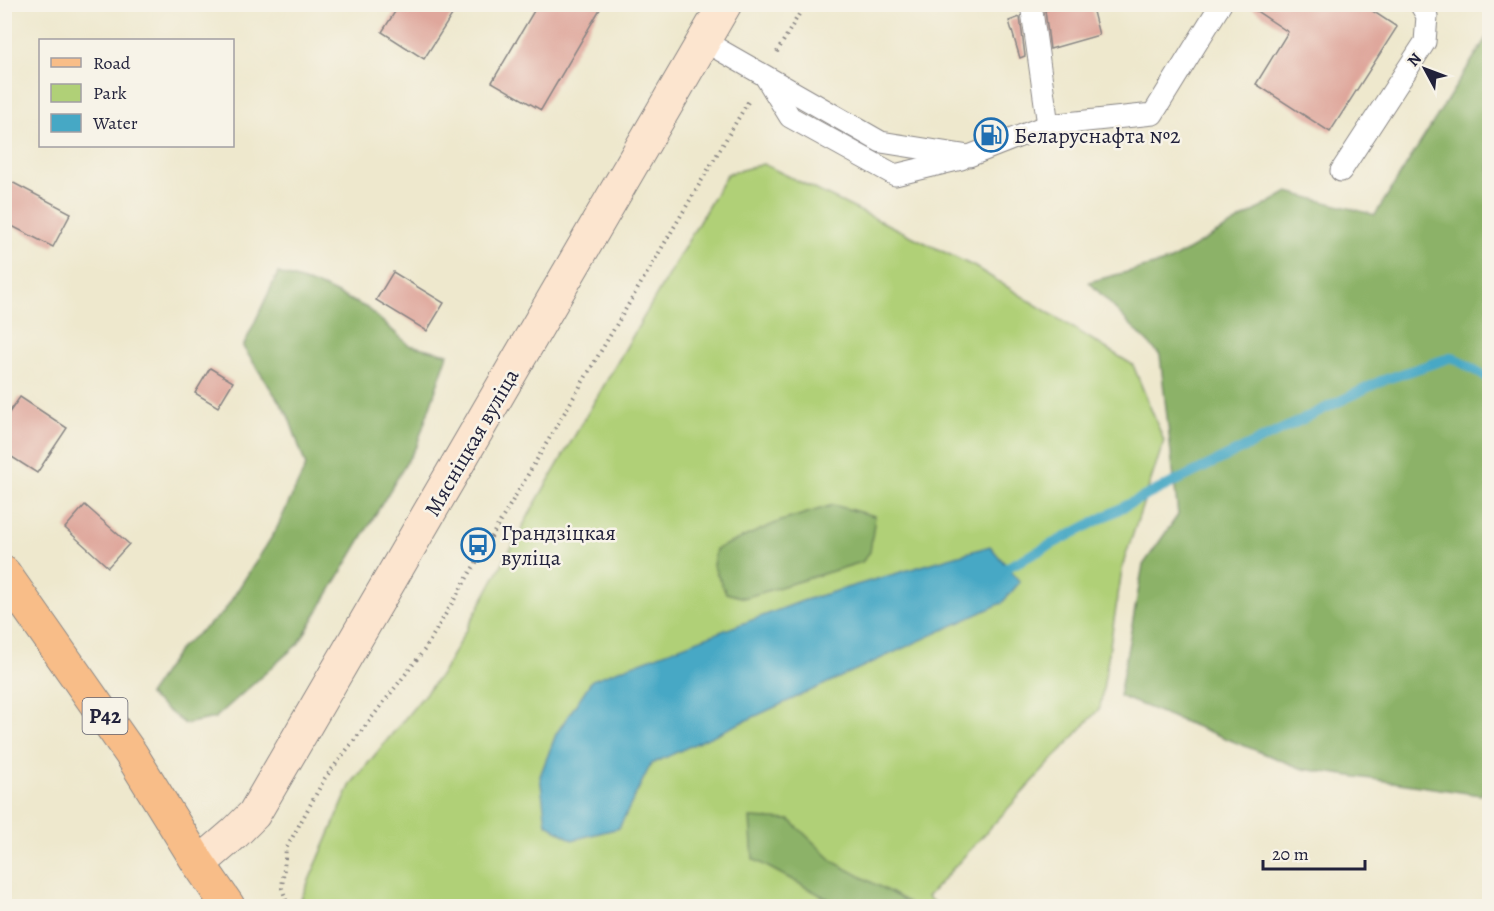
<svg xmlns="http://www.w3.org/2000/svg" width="1494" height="911" viewBox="0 0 1494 911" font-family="Alegreya,serif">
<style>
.green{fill:#b0d077;stroke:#697959;stroke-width:1.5}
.forest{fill:#8cb268;stroke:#576a52;stroke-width:1.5}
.water{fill:#46a8c5;stroke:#346580;stroke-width:1.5}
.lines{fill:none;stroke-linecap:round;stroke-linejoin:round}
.stream{stroke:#46a8c5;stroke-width:10}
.building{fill:#dfa79c}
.lane-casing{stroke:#888584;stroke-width:23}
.secondary-casing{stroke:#888584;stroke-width:35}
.primary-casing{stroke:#888584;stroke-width:35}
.path{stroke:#888584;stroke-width:4;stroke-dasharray:1.5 4.5;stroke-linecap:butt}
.lane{stroke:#fff;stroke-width:21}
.secondary{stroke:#fce5cf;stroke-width:33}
.primary{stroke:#f8bd88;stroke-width:33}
.labels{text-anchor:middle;stroke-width:5;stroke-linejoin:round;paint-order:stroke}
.shield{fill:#f7f3e8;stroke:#62616f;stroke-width:1.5}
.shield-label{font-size:21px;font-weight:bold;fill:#22223b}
.poi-label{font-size:22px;fill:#22223b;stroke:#f7f3e8;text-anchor:start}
.street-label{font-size:22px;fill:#22223b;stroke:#f7f3e8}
</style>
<rect width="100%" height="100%" fill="#f7f3e8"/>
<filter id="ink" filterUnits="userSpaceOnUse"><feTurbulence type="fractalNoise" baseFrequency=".0167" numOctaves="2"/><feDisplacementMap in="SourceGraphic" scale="12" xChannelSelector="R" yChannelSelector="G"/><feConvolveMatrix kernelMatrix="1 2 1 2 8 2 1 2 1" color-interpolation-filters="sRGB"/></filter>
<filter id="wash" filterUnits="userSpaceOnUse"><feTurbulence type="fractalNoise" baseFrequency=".008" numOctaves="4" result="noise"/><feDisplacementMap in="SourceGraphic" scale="24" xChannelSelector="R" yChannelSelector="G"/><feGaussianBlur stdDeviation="1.35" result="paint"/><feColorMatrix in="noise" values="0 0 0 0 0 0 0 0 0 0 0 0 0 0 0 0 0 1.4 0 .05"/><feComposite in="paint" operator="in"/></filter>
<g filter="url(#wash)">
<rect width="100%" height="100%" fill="#eee8cd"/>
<!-- green -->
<polygon class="green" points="763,164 975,267 1133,365 1164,441 1123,564 1100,708 927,897 939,906 305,906 301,899 351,784 443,672 536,502 727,174"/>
<!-- forest -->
<g class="forest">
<polygon points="1488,35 1490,36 1490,778 1481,795 1303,769 1119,696 1143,565 1178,515 1160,355 1089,282 1169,261 1288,192 1375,215"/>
<polygon points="278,273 323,287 367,308 409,345 448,354 417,445 299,643 215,718 185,724 148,695 180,648 223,613 275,532 306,466 288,415 243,347"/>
<polygon points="833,505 875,516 870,552 862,562 744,598 726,593 713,565 716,549 781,521"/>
<polygon points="750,818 790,820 834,862 908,902 906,906 841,906 753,859"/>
</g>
<!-- water -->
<polygon class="water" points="990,546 1020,582 1002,603 651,764 619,828 572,840 546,823 540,776 556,734 592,680 805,600"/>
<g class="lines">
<!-- stream -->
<polyline class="stream" points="1008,567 1127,505 1381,381 1452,357 1490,379"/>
</g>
<g id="blocks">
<!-- building -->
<g class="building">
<polygon points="400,4 459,4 424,59 382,32"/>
<polygon points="538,4 603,4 541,110 492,82"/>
<polygon points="1064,4 1091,4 1099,35 1050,49 1045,10"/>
<polygon points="1246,4 1362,4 1397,27 1330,132 1256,84 1288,32"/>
<polygon points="1020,17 1025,56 1020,58 1009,21"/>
<polygon points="4,178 71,213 53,247 4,222"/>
<polygon points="393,272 444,303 427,331 376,300"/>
<polygon points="210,368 233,382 218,407 195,393"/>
<polygon points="20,397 67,428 37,473 4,452 4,420"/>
<polygon points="85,505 129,544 108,567 65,528"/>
</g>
</g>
</g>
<g filter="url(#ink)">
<use href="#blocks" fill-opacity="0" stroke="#888584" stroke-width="1.5"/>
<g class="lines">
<!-- lane casing -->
<g class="lane-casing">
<g id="lane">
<polyline points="704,41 881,142 969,156 1048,125 1031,4"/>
<polyline points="766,78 790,117 895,175 961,159"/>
<polyline points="1048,125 1153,114 1221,4"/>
<polyline points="1341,171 1425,42 1427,16 1420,4"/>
</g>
</g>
<!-- secondary casing -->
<g class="secondary-casing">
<polyline id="secondary" points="199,864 235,833 254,814 725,4"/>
</g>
<!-- primary casing -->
<g class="primary-casing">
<polyline id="primary" points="4,573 131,754 199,864 228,906"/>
</g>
<!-- path -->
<g class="path">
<polyline points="777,52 805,4"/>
<polyline points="288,906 282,888 286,849 325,778 425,649 748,102"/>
</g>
<!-- lane -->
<use href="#lane" class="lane"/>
<!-- secondary -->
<use href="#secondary" class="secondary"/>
<!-- primary -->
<use href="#primary" class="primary"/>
</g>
</g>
<!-- icons -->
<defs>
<g id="fuel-ring" transform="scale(1.725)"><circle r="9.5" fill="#f7f3e8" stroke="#1f6fb2" stroke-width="1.5"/><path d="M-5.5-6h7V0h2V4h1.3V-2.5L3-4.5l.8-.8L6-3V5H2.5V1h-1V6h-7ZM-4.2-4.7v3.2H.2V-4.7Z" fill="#1f6fb2"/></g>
<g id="bus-ring" transform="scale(1.725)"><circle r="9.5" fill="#f7f3e8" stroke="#1f6fb2" stroke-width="1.5"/><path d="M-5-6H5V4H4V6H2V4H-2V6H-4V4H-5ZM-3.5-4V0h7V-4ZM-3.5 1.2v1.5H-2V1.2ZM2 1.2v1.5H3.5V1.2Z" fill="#1f6fb2"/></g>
</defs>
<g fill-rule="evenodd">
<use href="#fuel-ring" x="991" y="135"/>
<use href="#bus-ring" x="478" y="545"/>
</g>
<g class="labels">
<!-- shield labels -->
<rect class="shield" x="82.5" y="698" width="45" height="36" rx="4.5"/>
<g class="shield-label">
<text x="105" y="723">Р42</text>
</g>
<!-- poi labels -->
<g class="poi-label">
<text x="1014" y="143">Беларуснафта №2</text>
<text x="501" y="540">Грандзіцкая<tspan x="501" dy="25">вуліца</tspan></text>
</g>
<!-- street labels -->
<g class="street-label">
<text transform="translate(471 442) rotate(-60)" y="8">Мясніцкая вуліца</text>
</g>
</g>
<!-- margin -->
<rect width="1494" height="911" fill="none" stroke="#f7f3e8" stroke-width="24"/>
<!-- legend -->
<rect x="39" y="39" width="195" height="108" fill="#f7f3e8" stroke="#a29fa3" stroke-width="1.5"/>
<rect x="51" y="58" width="30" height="9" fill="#f8bd88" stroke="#a29fa3" stroke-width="1.5"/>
<text x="93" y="69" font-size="18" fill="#22223b">Road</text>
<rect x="51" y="84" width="30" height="18" fill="#b0d077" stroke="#a29fa3" stroke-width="1.5"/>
<text x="93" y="99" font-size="18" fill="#22223b">Park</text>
<rect x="51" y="114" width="30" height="18" fill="#46a8c5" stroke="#a29fa3" stroke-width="1.5"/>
<text x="93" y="129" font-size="18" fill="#22223b">Water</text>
<!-- north arrow -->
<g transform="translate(1425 69) rotate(311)" stroke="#f7f3e8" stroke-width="4.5" paint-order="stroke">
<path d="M0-4.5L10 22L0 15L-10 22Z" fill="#22223b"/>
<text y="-9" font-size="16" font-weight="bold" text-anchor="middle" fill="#22223b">N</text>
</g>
<!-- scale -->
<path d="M1263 860v9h102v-9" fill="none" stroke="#22223b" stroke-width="3"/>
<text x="1272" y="860" font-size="18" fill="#22223b" stroke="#f7f3e8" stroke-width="4.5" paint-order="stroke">20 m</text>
</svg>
